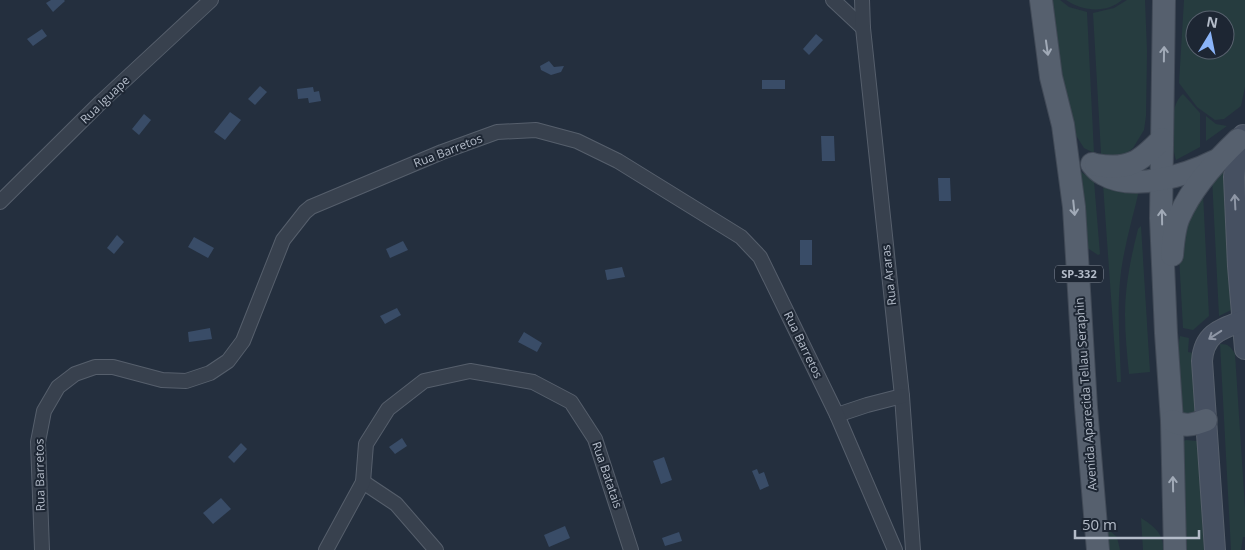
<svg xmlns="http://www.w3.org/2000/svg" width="1245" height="550" viewBox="0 0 1245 550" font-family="'Open Sans',sans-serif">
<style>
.green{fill:#263c3f;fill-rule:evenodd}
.water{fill:#394c67}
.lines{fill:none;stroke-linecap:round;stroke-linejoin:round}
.street-casing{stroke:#565f6c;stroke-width:16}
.secondary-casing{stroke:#565f6c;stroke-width:22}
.primary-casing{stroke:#414a57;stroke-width:24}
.street{stroke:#38414e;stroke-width:14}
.secondary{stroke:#465061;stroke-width:20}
.primary{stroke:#56606e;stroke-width:22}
.oneway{stroke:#a1aab7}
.oneway2{stroke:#8e96a5}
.labels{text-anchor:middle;stroke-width:4;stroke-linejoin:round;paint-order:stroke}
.shield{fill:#1d2633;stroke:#878f9c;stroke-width:1}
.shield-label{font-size:11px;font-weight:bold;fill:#b4bcc9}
.street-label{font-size:12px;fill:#b4bcc9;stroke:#1d2633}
</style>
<rect width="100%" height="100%" fill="#242f3e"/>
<!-- green -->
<g class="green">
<polygon points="1048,0 1060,0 1069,7 1087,12 1094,153 1084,148 1070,126"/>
<path d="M1066,0H1122C1106,14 1082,11 1066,0Z"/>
<polygon points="1127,0 1145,0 1147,51 1146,116 1144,130 1133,148 1124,155 1117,157 1101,155 1101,153 1093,13 1114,8"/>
<path d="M1184,0H1245V87L1241,106L1224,119L1215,120L1197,107L1179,83ZM1195,20H1225V50H1195Z"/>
<path d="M1183,94L1200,113V147L1176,160C1171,145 1168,105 1183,94Z"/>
<polygon points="1206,116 1216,124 1227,126 1206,141"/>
<polygon points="1074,167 1094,181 1100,254 1098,255 1083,245"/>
<polygon points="1223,168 1231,310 1219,316 1212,178"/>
<path d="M1103,184L1140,186C1133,218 1123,248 1120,281C1117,314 1120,348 1121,382H1117Z"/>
<polygon points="1203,193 1209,316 1193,330 1183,328 1179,256 1184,224"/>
<path d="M1141,226L1150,372L1129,374C1127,354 1125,334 1125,315C1125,285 1131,257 1138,229Z"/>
<polygon points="1180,336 1189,338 1188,352 1193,353 1196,411 1194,415 1189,417 1181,412 1177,352"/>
<path d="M1220,344C1229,344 1231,347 1235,354L1245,508V537H1243L1241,550H1231Z"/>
<polygon points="1186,440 1197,441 1199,447 1204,550 1187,550 1182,442"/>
<path d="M1141,518C1154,526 1164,534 1163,550H1143Z"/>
<polygon points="1102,524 1117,537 1120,550 1102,550"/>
</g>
<!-- water -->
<g class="water">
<polygon points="51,0 64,0 65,1 53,12 46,3"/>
<polygon points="42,29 47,36 33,46 27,39"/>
<polygon points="816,34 823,40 809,55 803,49"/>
<polygon points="549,61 554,67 564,66 561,72 551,75 541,70 540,66"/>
<rect x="762" y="80" width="23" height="9"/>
<polygon points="260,86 267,92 255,105 248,99"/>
<polygon points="313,87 314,92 319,91 321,101 309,103 308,98 298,99 297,89"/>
<polygon points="230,112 241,120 225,140 214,132"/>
<polygon points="144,114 151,120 139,135 132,129"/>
<polygon points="821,136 834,136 835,161 822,161"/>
<polygon points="938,178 950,178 951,201 939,201"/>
<polygon points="117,235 124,242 114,254 107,248"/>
<polygon points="194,237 214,248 208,258 188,247"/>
<rect x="800" y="240" width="12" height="25"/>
<polygon points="403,241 408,250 390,258 386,249"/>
<polygon points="622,267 625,277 607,280 605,270"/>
<polygon points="397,308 401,315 385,324 380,316"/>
<polygon points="210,328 212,339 189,342 188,332"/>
<polygon points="524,332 542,343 537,352 518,342"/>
<polygon points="402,438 407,446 395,454 389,447"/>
<polygon points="241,443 247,449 234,463 228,457"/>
<polygon points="664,457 672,480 661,484 653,461"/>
<polygon points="757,469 759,474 764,472 769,486 760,490 752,471"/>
<polygon points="221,498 231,509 213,524 203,513"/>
<polygon points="565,526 570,538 549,547 544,535"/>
<polygon points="679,532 682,541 665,546 662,538"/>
</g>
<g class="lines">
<!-- street casing -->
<g class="street-casing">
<g id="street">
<polyline points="833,0 863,28"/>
<polyline points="862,0 863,28 902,396 913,550"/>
<polyline points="0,202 101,102 211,0"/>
<polyline points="837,415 867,405 902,396"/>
<polyline points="363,482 396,504 436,550"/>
<polyline points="42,550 38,442 44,411 58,387 75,374 95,367 113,367 162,380 186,381 210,373 228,361 243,341 283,240 305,212 311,207 442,152 497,132 536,130 577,141 618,161 741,237 760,257 837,415 895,550"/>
<polyline points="326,550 363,482 366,444 388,409 424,381 470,371 533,382 571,402 595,439 631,550"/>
</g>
</g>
<!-- secondary casing -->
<g class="secondary-casing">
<g id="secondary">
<polyline points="1243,135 1238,140 1234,177 1238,266 1245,349"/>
<path d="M1215,550L1202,361C1204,333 1221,329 1245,320"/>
</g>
</g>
<!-- primary casing -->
<g class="primary-casing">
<g id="primary">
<polyline points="1041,0 1051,77 1063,125 1074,207 1086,407 1098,550"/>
<polyline points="1164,0 1161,218 1166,333 1172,421 1175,550"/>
<path d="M1092,164C1095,168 1099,172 1103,174C1133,192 1187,175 1215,161"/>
<path d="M1096,165C1129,171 1141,161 1162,139"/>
<path d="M1172,255C1173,243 1174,228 1179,217C1192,187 1215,162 1238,140"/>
<path d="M1172,421C1185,427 1193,425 1206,420"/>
</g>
</g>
<!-- street -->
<use href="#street" class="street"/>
<!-- secondary -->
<use href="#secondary" class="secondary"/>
<!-- primary -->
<use href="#primary" class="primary"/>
</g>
<!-- one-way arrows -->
<defs><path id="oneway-shaft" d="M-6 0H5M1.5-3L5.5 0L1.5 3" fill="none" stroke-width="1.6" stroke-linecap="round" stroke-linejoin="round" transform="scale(1.25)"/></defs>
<g class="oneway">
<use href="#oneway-shaft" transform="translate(1047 48) rotate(82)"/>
<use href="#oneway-shaft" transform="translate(1164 54) rotate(-89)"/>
<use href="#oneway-shaft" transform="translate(1074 208) rotate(84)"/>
<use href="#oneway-shaft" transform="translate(1162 217) rotate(-91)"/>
<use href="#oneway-shaft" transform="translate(1173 484) rotate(-91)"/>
</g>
<g class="oneway2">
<use href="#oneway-shaft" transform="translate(1235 202) rotate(-93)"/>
<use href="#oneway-shaft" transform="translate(1215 335) rotate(147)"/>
</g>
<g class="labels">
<!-- shield labels -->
<rect class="shield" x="1055" y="265.5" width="48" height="17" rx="4"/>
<g class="shield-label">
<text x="1079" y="278">SP-332</text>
</g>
<!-- street labels -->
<g class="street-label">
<text transform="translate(105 100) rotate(-44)" y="4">Rua Iguape</text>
<text transform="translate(448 151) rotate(-21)" y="4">Rua Barretos</text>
<text transform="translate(889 275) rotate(-96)" y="4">Rua Araras</text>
<text transform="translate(803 345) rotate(64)" y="4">Rua Barretos</text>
<text transform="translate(1086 394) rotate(-94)" y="4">Avenida Aparecida Tellau Seraphin</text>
<text transform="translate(40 475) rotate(-91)" y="4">Rua Barretos</text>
<text transform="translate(607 475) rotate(71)" y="4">Rua Batatais</text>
</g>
</g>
<!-- north arrow -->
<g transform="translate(1210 35) rotate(10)"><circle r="24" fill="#1d2633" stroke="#59626f"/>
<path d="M0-4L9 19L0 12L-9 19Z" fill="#8ab4f8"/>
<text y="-8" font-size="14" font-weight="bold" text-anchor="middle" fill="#b4bcc9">N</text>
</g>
<!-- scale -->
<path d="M1075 530v8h124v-8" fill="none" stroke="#b4bcc9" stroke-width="2.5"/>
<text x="1082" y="530" font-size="15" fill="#b4bcc9" stroke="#1d2633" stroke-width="4" paint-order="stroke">50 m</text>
</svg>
